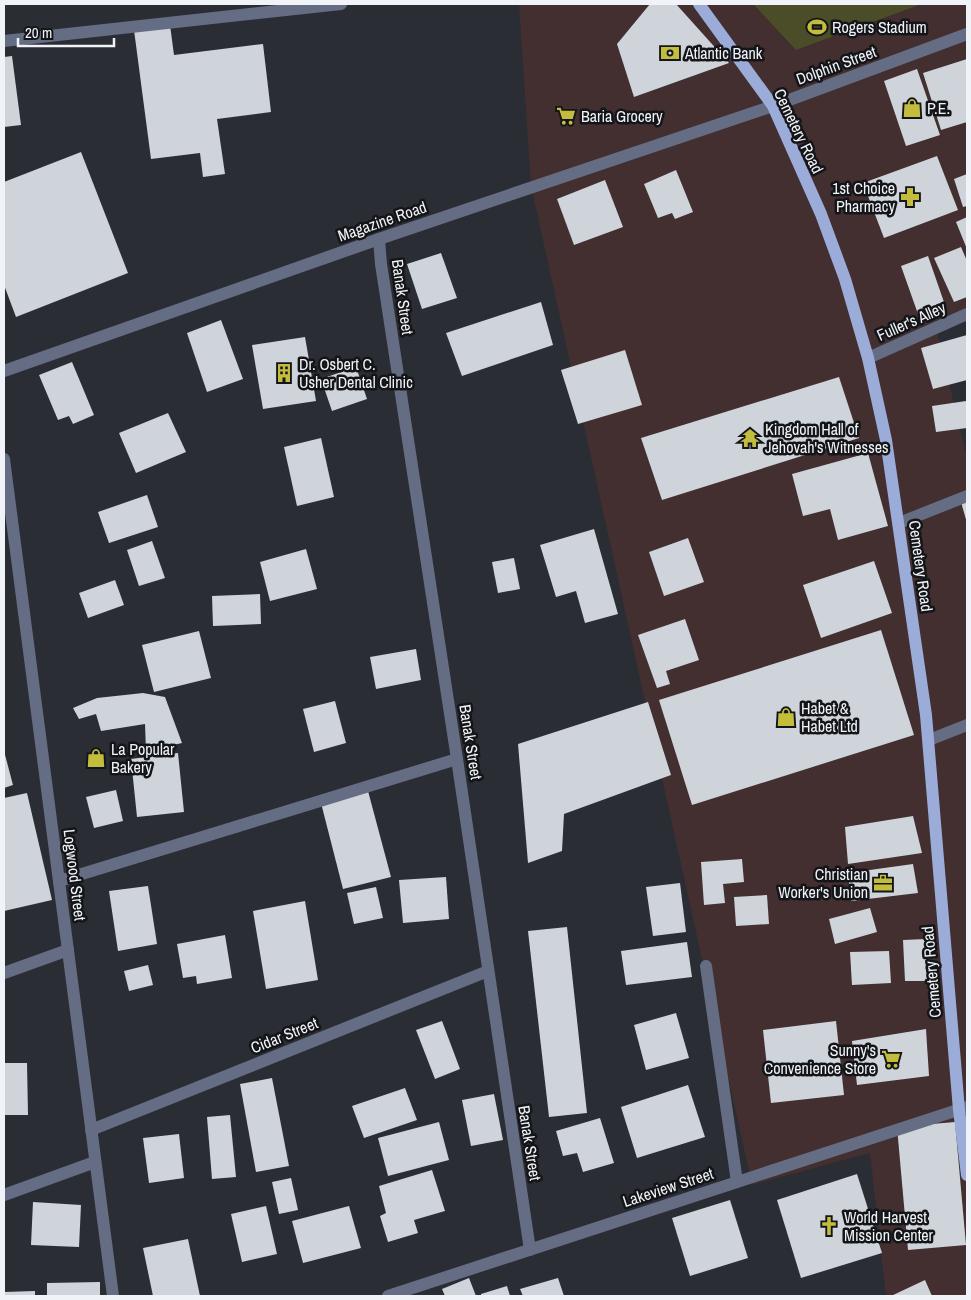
<svg xmlns="http://www.w3.org/2000/svg" width="971" height="1300" viewBox="0 0 971 1300" font-family="'Archivo Narrow',sans-serif">
<style>
.commercial{fill:#432e30}
.green{fill:#4b4d28}
.building{fill:#cfd4db}
.lines{fill:none;stroke-linecap:round;stroke-linejoin:round}
.minor{stroke:#646d83;stroke-width:12}
.major{stroke:#9bacd9;stroke-width:12}
.labels{text-anchor:middle;stroke-width:5;stroke-linejoin:round;paint-order:stroke}
.poi-label{font-size:16px;fill:#f0f3f7;stroke:#141518;text-anchor:start}
.street-label{font-size:16px;fill:#f0f3f7;stroke:#141518}
</style>
<rect width="100%" height="100%" fill="#2a2d33"/>
<!-- commercial -->
<polygon class="commercial" points="519,4 753,4 796,50 922,4 967,4 967,308 935,323 967,459 967,1296 886,1296 870,1153 752,1185 531,186"/>
<!-- green -->
<polygon class="green" points="753,4 922,4 796,50"/>
<!-- building -->
<g class="building">
<polygon points="650,4 676,4 729,63 634,97 617,44"/>
<polygon points="170,25 174,55 263,44 271,112 217,119 225,174 203,177 200,153 151,159 134,30"/>
<polygon points="12,56 21,125 4,127 4,57"/>
<polygon points="967,59 967,122 941,130 923,73"/>
<polygon points="917,69 940,135 906,146 884,81"/>
<polygon points="81,152 128,273 16,317 4,285 4,182"/>
<polygon points="937,156 958,210 884,238 863,183"/>
<polygon points="676,170 693,212 675,219 672,213 658,218 644,184"/>
<polygon points="967,174 967,206 963,207 954,179"/>
<polygon points="605,180 623,227 574,245 557,199"/>
<polygon points="967,217 967,249 956,222"/>
<polygon points="961,247 967,261 967,297 954,302 934,258"/>
<polygon points="441,253 457,298 422,309 407,264"/>
<polygon points="928,256 945,305 918,314 901,266"/>
<polygon points="541,302 553,345 462,376 446,333"/>
<polygon points="221,320 243,379 207,392 187,333"/>
<polygon points="967,335 967,380 933,389 921,348"/>
<polygon points="305,337 316,401 263,409 252,345"/>
<polygon points="625,350 642,405 578,424 561,370"/>
<polygon points="72,362 94,415 73,424 69,416 58,420 39,375"/>
<polygon points="356,367 367,399 332,411 321,379"/>
<polygon points="839,377 859,438 662,500 641,438"/>
<polygon points="966,401 967,412 967,428 936,432 932,406"/>
<polygon points="168,413 186,452 136,473 119,433"/>
<polygon points="321,438 334,497 297,506 284,447"/>
<polygon points="868,453 888,526 838,540 830,509 803,516 792,474"/>
<polygon points="147,495 158,527 109,543 98,512"/>
<polygon points="967,500 967,523 961,502"/>
<polygon points="594,529 618,614 585,623 576,591 556,597 540,545"/>
<polygon points="688,538 704,582 664,596 649,552"/>
<polygon points="152,541 165,578 139,586 127,550"/>
<polygon points="306,549 317,589 270,601 260,562"/>
<polygon points="514,558 520,589 498,593 492,562"/>
<polygon points="874,561 892,613 821,638 803,585"/>
<polygon points="115,580 124,605 88,618 79,593"/>
<polygon points="260,594 261,624 213,626 212,596"/>
<polygon points="685,619 699,660 666,671 670,684 657,688 638,635"/>
<polygon points="881,630 914,735 692,805 659,700"/>
<polygon points="199,631 211,678 154,692 142,645"/>
<polygon points="416,649 421,680 376,689 370,657"/>
<polygon points="143,693 165,697 182,743 146,751 145,724 101,731 96,714 79,719 73,708 97,698"/>
<polygon points="335,701 346,743 314,752 303,709"/>
<polygon points="648,702 671,775 564,814 562,851 528,863 518,744"/>
<polygon points="4,751 13,785 4,788"/>
<polygon points="178,753 184,812 137,817 131,759"/>
<polygon points="116,790 123,821 94,828 86,797"/>
<polygon points="368,791 391,877 343,889 321,803"/>
<polygon points="27,793 52,900 4,911 4,798"/>
<polygon points="913,816 922,853 848,864 845,827"/>
<polygon points="742,859 744,882 723,884 725,903 704,905 701,862"/>
<polygon points="913,864 918,893 851,901 848,873"/>
<polygon points="446,877 449,919 403,923 399,880"/>
<polygon points="680,883 686,932 653,936 646,887"/>
<polygon points="148,886 157,944 118,951 109,891"/>
<polygon points="376,887 383,918 354,924 347,893"/>
<polygon points="767,895 769,924 736,926 734,897"/>
<polygon points="305,901 318,980 266,989 253,911"/>
<polygon points="870,908 877,932 835,944 829,919"/>
<polygon points="567,927 587,1113 549,1117 528,931"/>
<polygon points="225,935 232,978 197,984 196,976 183,978 177,944"/>
<polygon points="926,939 927,981 905,981 903,940"/>
<polygon points="687,942 692,977 626,985 621,951"/>
<polygon points="889,951 891,983 852,985 850,952"/>
<polygon points="148,965 153,985 129,991 124,971"/>
<polygon points="676,1013 689,1058 646,1070 634,1025"/>
<polygon points="442,1021 460,1069 435,1079 416,1030"/>
<polygon points="836,1021 844,1095 771,1103 763,1030"/>
<polygon points="926,1029 929,1076 857,1085 852,1041"/>
<polygon points="4,1063 27,1063 28,1115 4,1115"/>
<polygon points="272,1078 289,1166 256,1172 240,1084"/>
<polygon points="688,1085 705,1137 637,1158 621,1107"/>
<polygon points="405,1088 417,1120 364,1138 352,1106"/>
<polygon points="494,1094 503,1140 471,1146 462,1100"/>
<polygon points="230,1115 236,1177 212,1179 207,1117"/>
<polygon points="600,1118 614,1163 583,1172 577,1153 563,1156 556,1131"/>
<polygon points="439,1122 449,1160 388,1176 378,1138"/>
<polygon points="955,1122 966,1245 908,1250 897,1127"/>
<polygon points="179,1134 184,1178 149,1183 143,1138"/>
<polygon points="432,1170 445,1211 414,1220 418,1233 388,1242 380,1216 386,1213 379,1186"/>
<polygon points="857,1174 882,1253 801,1278 777,1200"/>
<polygon points="291,1178 298,1210 279,1214 272,1182"/>
<polygon points="730,1200 748,1258 690,1276 672,1218"/>
<polygon points="33,1202 81,1205 79,1247 31,1245"/>
<polygon points="266,1206 277,1254 242,1262 231,1214"/>
<polygon points="349,1206 361,1248 303,1263 292,1221"/>
<polygon points="188,1239 200,1296 153,1296 143,1248"/>
<polygon points="469,1278 476,1296 445,1296 442,1289"/>
<polygon points="558,1278 564,1296 523,1296 520,1289"/>
<polygon points="925,1280 932,1296 891,1296"/>
<polygon points="100,1282 100,1296 47,1296 47,1283"/>
<polygon points="507,1286 510,1296 481,1296 481,1294"/>
<polygon points="35,1291 35,1296 4,1296 4,1292"/>
</g>
<g class="lines">
<!-- minor -->
<g class="minor">
<polyline points="4,41 341,4"/>
<polyline points="379,239 381,264 457,759 530,1250"/>
<polyline points="868,358 967,314"/>
<polyline points="4,371 379,239 773,106 967,34"/>
<polyline points="4,459 113,1296"/>
<polyline points="899,523 967,496"/>
<polyline points="929,740 967,725"/>
<polyline points="59,881 457,759"/>
<polyline points="706,966 737,1182"/>
<polyline points="4,973 68,950"/>
<polyline points="91,1130 488,971"/>
<polyline points="4,1195 95,1162"/>
<polyline points="388,1296 967,1107"/>
</g>
<!-- major -->
<polyline class="major" points="699,4 773,106 821,214 845,279 868,358 886,440 926,715 959,1110 967,1175"/>
</g>
<!-- icons -->
<defs>
<g id="stadium-bare" transform="scale(1.5)"><path d="M0-5a6.5 5 0 1 0 0 10a6.5 5 0 1 0 0-10ZM-3.5-1.8h7v3.6h-7Z" fill="#c3bd3e" stroke="#141518" stroke-width="2.5" paint-order="stroke"/></g>
<g id="bank-bare" transform="scale(1.5)"><path d="M-6-4H6V4H-6ZM0-2.3a2.3 2.3 0 1 0 0 4.6a2.3 2.3 0 1 0 0-4.6Z" fill="#c3bd3e" stroke="#141518" stroke-width="2.5" paint-order="stroke"/></g>
<g id="shop-bare" transform="scale(1.5)"><path d="M-5-2.5h2.3a2.7 3.5 0 0 1 5.4 0H5L5.5 6h-11ZM-1.5-2.5h3a1.5 2.3 0 0 0-3 0Z" fill="#c3bd3e" stroke="#141518" stroke-width="2.5" paint-order="stroke"/></g>
<g id="supermarket-bare" transform="scale(1.5)"><path d="M-6-5.5h2.5l.6 2H6L4.5 2H-2.5L-4.4-4H-6ZM-1.5 3.2a1.3 1.3 0 1 0 .1 0ZM3 3.2a1.3 1.3 0 1 0 .1 0Z" fill="#c3bd3e" stroke="#141518" stroke-width="2.5" paint-order="stroke"/></g>
<g id="pharmacy-bare" transform="scale(1.5)"><path d="M-2-6h4v4h4v4h-4v4h-4v-4h-4v-4h4Z" fill="#c3bd3e" stroke="#141518" stroke-width="2.5" paint-order="stroke"/></g>
<g id="building-bare" transform="scale(1.5)"><path d="M-4-6H4V6H1V3H-1V6H-4ZM-2.5-4.3h1.7v1.8h-1.7ZM.8-4.3h1.7v1.8H.8ZM-2.5-1h1.7V.8h-1.7ZM.8-1h1.7V.8H.8Z" fill="#c3bd3e" stroke="#141518" stroke-width="2.5" paint-order="stroke"/></g>
<g id="temple-bare" transform="scale(1.5)"><path d="M0-6L5-2H3V0L6.5 2.5H4V6H1.5V3h-3V6H-4V2.5H-6.5L-3 0V-2H-5Z" fill="#c3bd3e" stroke="#141518" stroke-width="2.5" paint-order="stroke"/></g>
<g id="office-bare" transform="scale(1.5)"><path d="M-6-3h4V-5.5h4V-3h4V5H-6ZM-1-4.5V-3h2v-1.5ZM-6 0V1H6V0Z" fill="#c3bd3e" stroke="#141518" stroke-width="2.5" paint-order="stroke"/></g>
<g id="church-bare" transform="scale(1.5)"><path d="M-1.2-6h2.4v3.5h3.3v2.4h-3.3V6h-2.4V-.1h-3.3v-2.4h3.3Z" fill="#c3bd3e" stroke="#141518" stroke-width="2.5" paint-order="stroke"/></g>
</defs>
<g fill-rule="evenodd">
<use href="#stadium-bare" x="817" y="27"/>
<use href="#bank-bare" x="670" y="53"/>
<use href="#shop-bare" x="912" y="108"/>
<use href="#supermarket-bare" x="566" y="116"/>
<use href="#pharmacy-bare" x="910" y="197"/>
<use href="#building-bare" x="284" y="373"/>
<use href="#temple-bare" x="750" y="438"/>
<use href="#shop-bare" x="786" y="717"/>
<use href="#shop-bare" x="96" y="758"/>
<use href="#office-bare" x="883" y="883"/>
<use href="#supermarket-bare" x="891" y="1059"/>
<use href="#church-bare" x="829" y="1226"/>
</g>
<g class="labels">
<!-- poi labels -->
<g class="poi-label">
<text x="832" y="33">Rogers Stadium</text>
<text x="685" y="59">Atlantic Bank</text>
<text x="927" y="114">P.E.</text>
<text x="581" y="122">Baria Grocery</text>
<text x="895" y="194" text-anchor="end">1st Choice<tspan x="895" dy="18">Pharmacy</tspan></text>
<text x="299" y="370">Dr. Osbert C.<tspan x="299" dy="18">Usher Dental Clinic</tspan></text>
<text x="765" y="435">Kingdom Hall of<tspan x="765" dy="18">Jehovah's Witnesses</tspan></text>
<text x="801" y="714">Habet &amp;<tspan x="801" dy="18">Habet Ltd</tspan></text>
<text x="111" y="755">La Popular<tspan x="111" dy="18">Bakery</tspan></text>
<text x="868" y="880" text-anchor="end">Christian<tspan x="868" dy="18">Worker's Union</tspan></text>
<text x="876" y="1056" text-anchor="end">Sunny's<tspan x="876" dy="18">Convenience Store</tspan></text>
<text x="844" y="1223">World Harvest<tspan x="844" dy="18">Mission Center</tspan></text>
</g>
<!-- street labels -->
<g class="street-label">
<text transform="translate(836 65) rotate(-20)" y="6">Dolphin Street</text>
<text transform="translate(799 131) rotate(64)" y="6">Cemetery Road</text>
<text transform="translate(382 221) rotate(-19)" y="6">Magazine Road</text>
<text transform="translate(403 297) rotate(82)" y="6">Banak Street</text>
<text transform="translate(911 321) rotate(-24)" y="6">Fuller's Alley</text>
<text transform="translate(921 566) rotate(82)" y="6">Cemetery Road</text>
<text transform="translate(471 742) rotate(81)" y="6">Banak Street</text>
<text transform="translate(75 875) rotate(83)" y="6">Logwood Street</text>
<text transform="translate(931 972) rotate(-95)" y="6">Cemetery Road</text>
<text transform="translate(284 1035) rotate(-22)" y="6">Cidar Street</text>
<text transform="translate(530 1143) rotate(81)" y="6">Banak Street</text>
<text transform="translate(668 1187) rotate(-18)" y="6">Lakeview Street</text>
</g>
</g>
<!-- border -->
<rect width="971" height="1300" fill="none" stroke="#f0f3f7" stroke-width="10"/>
<!-- scale -->
<path d="M18 38v8h96v-8" fill="none" stroke="#f0f3f7" stroke-width="2.5"/>
<text x="25" y="38" font-size="15" fill="#f0f3f7" stroke="#141518" stroke-width="4" paint-order="stroke">20 m</text>
</svg>
